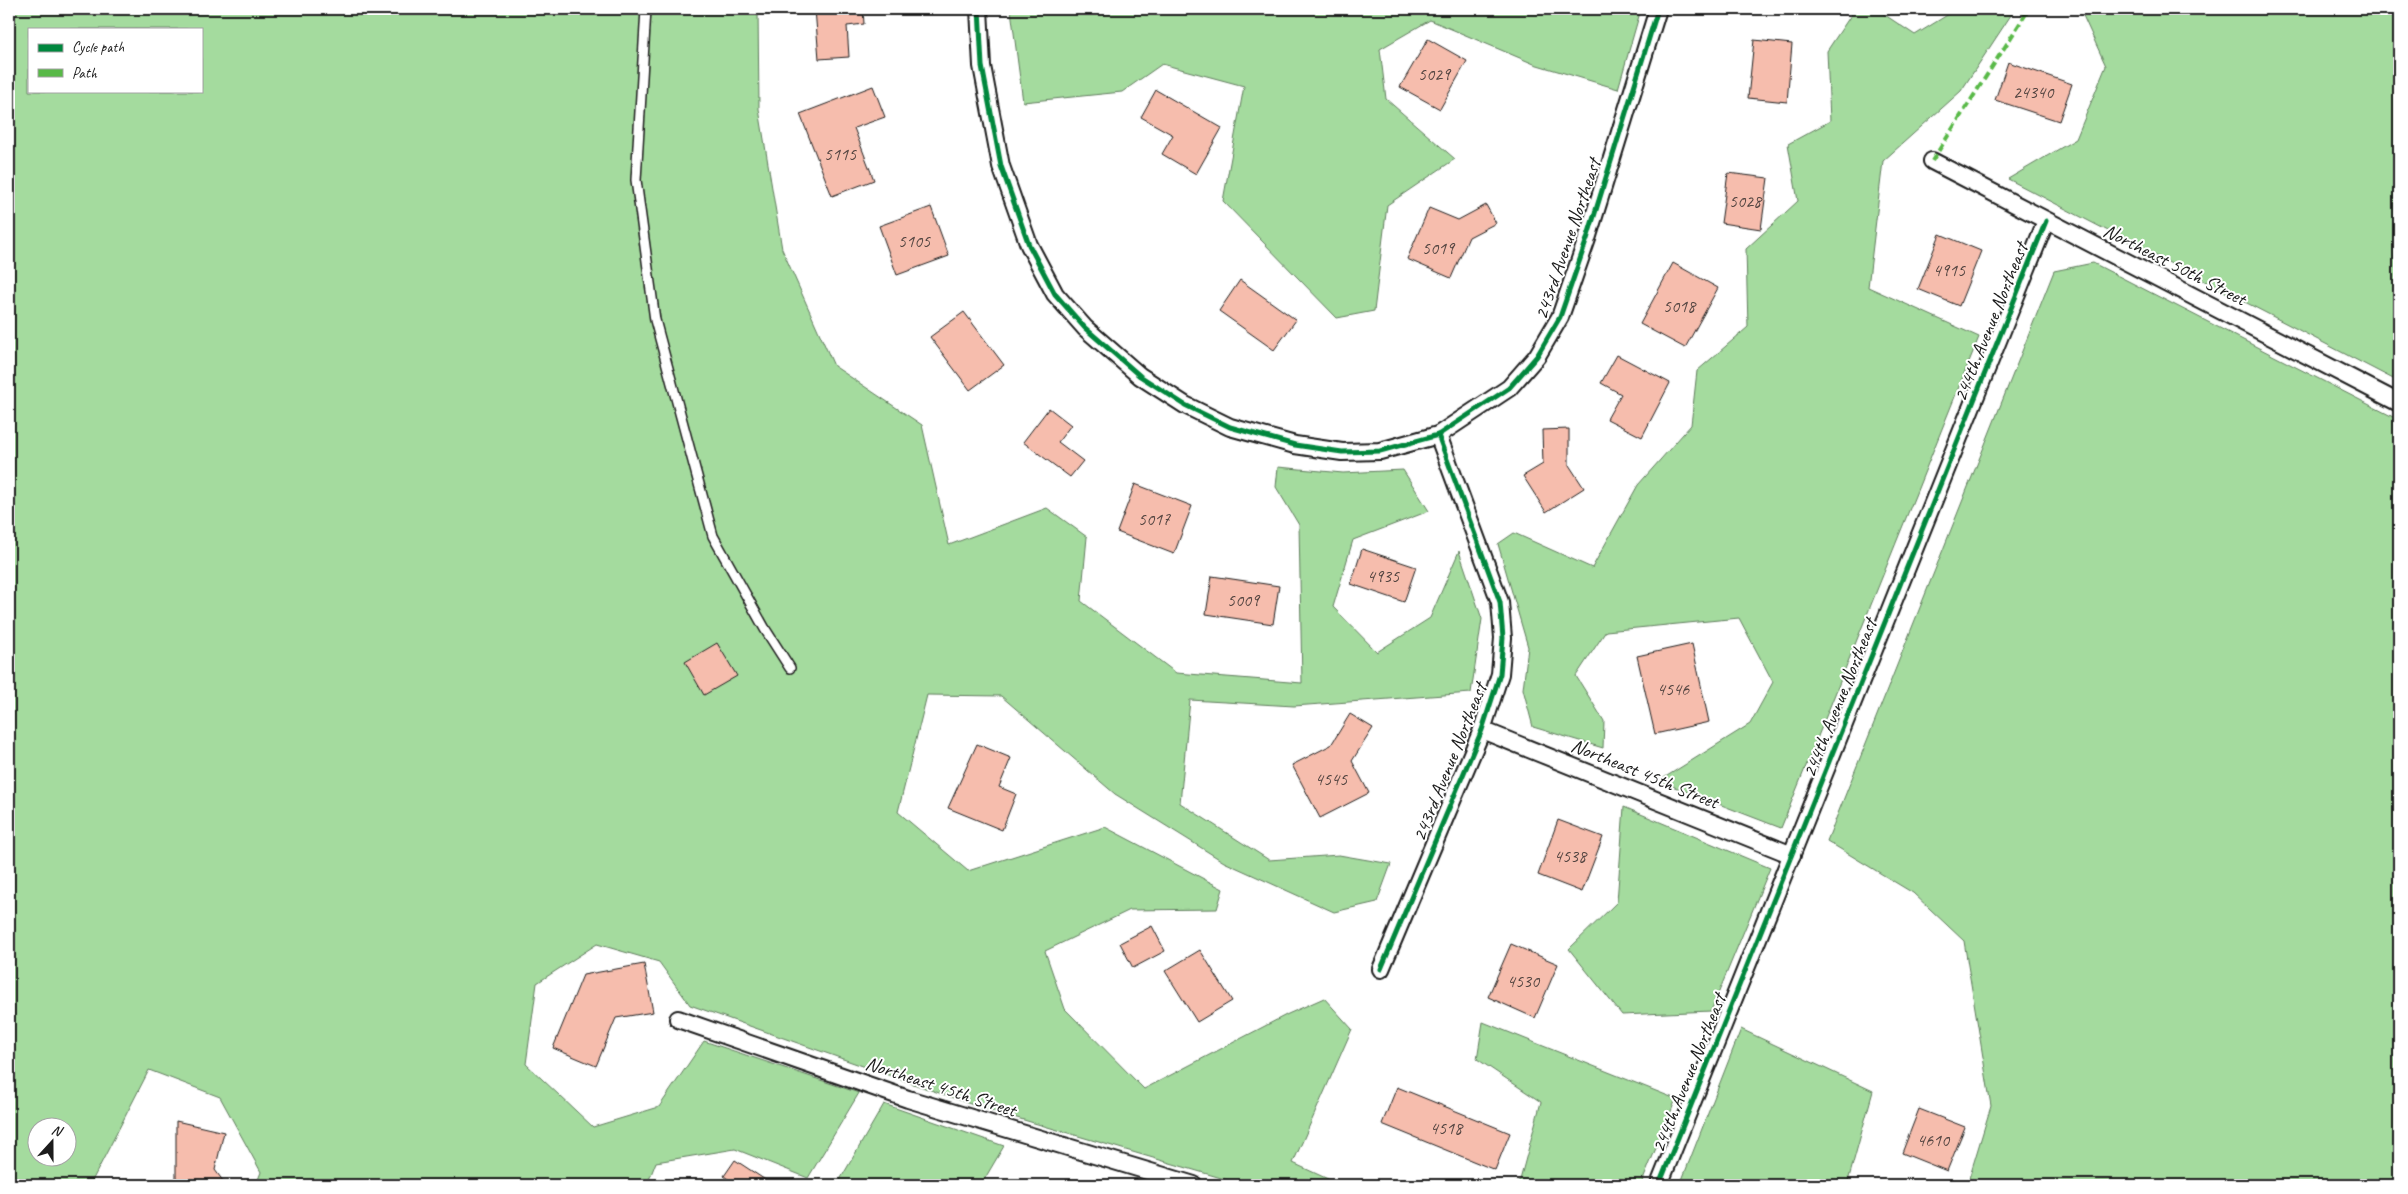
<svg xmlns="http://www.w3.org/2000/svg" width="2408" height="1194" viewBox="0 0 2408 1194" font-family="Caveat,sans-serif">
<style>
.green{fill:#a4db9e;stroke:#607c5d;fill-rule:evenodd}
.building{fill:#f6bdad;stroke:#1c1c1c}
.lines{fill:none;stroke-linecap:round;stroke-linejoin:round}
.lane-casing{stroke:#1c1c1c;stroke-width:12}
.street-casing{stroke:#1c1c1c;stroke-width:20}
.lane{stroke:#fff;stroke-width:9}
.street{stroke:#fff;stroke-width:16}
.quiet{stroke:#58b947;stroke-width:4;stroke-dasharray:8 4;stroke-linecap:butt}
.cycleway-casing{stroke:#fff;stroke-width:8}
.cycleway{stroke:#00873e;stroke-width:5}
.labels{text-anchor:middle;stroke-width:4;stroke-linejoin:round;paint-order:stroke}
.number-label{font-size:18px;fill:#524440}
.street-label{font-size:20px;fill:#1c1c1c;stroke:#fff}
</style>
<rect width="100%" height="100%" fill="#fff"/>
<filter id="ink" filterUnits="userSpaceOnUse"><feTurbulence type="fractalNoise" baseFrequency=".02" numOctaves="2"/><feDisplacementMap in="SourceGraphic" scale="10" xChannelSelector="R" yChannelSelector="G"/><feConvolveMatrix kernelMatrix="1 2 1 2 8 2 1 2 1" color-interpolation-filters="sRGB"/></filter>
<g filter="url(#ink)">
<!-- green -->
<g class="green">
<path d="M9,9H758L759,109L782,249L834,366L922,425L949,545L1047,508L1087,537L1081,601L1176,673L1302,683L1299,525L1276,487L1278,467L1343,473L1403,470L1429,511L1353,540L1333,607L1377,652L1430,618L1459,551L1482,619L1471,693L1294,706L1190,700L1180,803L1269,860L1339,855L1391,864L1377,902L1334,912L1224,862L1115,794L1001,696L927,695L898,812L968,871L1105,827L1223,889L1217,909L1130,910L1045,951L1065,1009L1144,1089L1288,1014L1324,998L1352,1029L1293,1163L1341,1185H1245L976,1106L690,1005L659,962L597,944L537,983L526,1064L593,1127L659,1107L704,1041L859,1093L808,1178L735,1149L656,1162L647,1185H256L261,1172L220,1097L149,1070L90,1185H9ZM29,29H201V91H29ZM38,1126H68V1156H38Z"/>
<polygon points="1083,9 1641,9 1618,89 1534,64 1430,20 1380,49 1386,99 1455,159 1387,205 1374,311 1337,318 1223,201 1244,86 1162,64 1122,92 1023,102 1011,10"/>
<polygon points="1855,9 1876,9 1915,35 1957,9 2015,9 1961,91 1883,161 1868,287 1979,337 1781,828 1659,781 1750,724 1773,682 1739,618 1606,631 1576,676 1604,721 1603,748 1533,727 1523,689 1528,647 1498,544 1514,533 1592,568 1638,485 1691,425 1697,371 1748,327 1746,249 1798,201 1788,144 1830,121 1827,51"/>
<polygon points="2080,9 2399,9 2399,382 2008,179 2076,139 2106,66"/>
<polygon points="2093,263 2399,420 2399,1185 1967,1185 1991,1106 1964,941 1913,893 1827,841 2054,271"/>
<polygon points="1624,807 1770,868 1711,1011 1622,1015 1569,949 1617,902"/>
<polygon points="1483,1022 1676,1099 1641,1185 1513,1185 1520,1180 1541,1102 1477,1059"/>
<polygon points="1741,1029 1873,1091 1847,1185 1680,1185"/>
<polygon points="884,1104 1004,1146 981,1185 837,1185"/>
</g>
<!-- building -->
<g class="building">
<polygon points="815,9 863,9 864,24 847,26 849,57 819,59"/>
<polygon points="1428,39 1467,61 1440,109 1400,87"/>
<polygon points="1754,40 1792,44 1787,102 1748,98"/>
<polygon points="2008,62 2072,84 2059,121 1995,100"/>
<polygon points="873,86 885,117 854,128 874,180 832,196 800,114"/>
<polygon points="1156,90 1222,128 1196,174 1162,154 1173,135 1141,117"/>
<polygon points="1728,173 1768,178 1761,229 1721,223"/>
<polygon points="1486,205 1496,223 1469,237 1451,278 1407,259 1429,208 1458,220"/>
<polygon points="931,207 949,256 897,275 879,226"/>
<polygon points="1940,234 1981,251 1959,306 1918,289"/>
<polygon points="1673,263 1718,288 1685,348 1640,324"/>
<polygon points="1240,280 1296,320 1274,350 1219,311"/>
<polygon points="964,312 1004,365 970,390 930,337"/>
<polygon points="1617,355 1670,383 1642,437 1607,419 1621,394 1601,383"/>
<polygon points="1049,408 1071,425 1058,442 1083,461 1070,477 1023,442"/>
<polygon points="1569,429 1569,465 1584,488 1546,512 1523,476 1543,464 1542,430"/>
<polygon points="1135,484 1192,506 1174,554 1117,532"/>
<polygon points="1362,549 1416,567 1404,602 1351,584"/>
<polygon points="1212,576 1279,586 1273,624 1206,614"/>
<polygon points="717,643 737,676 704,695 685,662"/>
<polygon points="1692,644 1709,722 1655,734 1637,656"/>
<polygon points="1350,714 1373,728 1352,761 1369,793 1320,818 1292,765 1331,745"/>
<polygon points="977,744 1011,758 999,787 1016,794 1002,830 948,808"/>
<polygon points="1558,820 1603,837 1582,892 1538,875"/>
<polygon points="1152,926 1165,951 1133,968 1120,943"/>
<polygon points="1511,944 1558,964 1535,1018 1488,997"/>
<polygon points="1200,950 1232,1001 1197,1022 1165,971"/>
<polygon points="644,964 653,1012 616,1018 596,1066 553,1048 583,975"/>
<polygon points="1397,1087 1510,1133 1495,1170 1382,1124"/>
<polygon points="1919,1109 1965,1127 1947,1171 1902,1153"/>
<polygon points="176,1121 224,1132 215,1170 226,1185 180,1185 176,1180"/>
<polygon points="735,1160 773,1185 736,1185 724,1176"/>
</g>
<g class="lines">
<!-- lane casing -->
<g class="lane-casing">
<polyline id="lane" points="646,9 636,180 655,320 713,536 765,629 790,668"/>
</g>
<!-- street casing -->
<g class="street-casing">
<g id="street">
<polyline points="979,9 982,66 1001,166 1029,245 1055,294 1085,328 1140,376 1185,405 1230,427 1295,445 1342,452 1380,451 1438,435"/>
<polyline points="1932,161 2399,403"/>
<polyline points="1482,730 1792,855"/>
<polyline points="1381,969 1482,730 1500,674 1503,638 1500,602 1438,435 1509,388 1537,356 1560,317 1587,239 1658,9"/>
<polyline points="678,1019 908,1099 1194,1185"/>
<polyline points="1659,1185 2046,221"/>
</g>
</g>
<!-- lane -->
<use href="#lane" class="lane"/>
<!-- street -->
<use href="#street" class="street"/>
<!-- quiet -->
<polyline class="quiet" points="1932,161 2029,9"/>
<!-- cycleway casing -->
<g class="cycleway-casing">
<g id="cycleway">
<polyline points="979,9 982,66 1001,166 1029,245 1055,294 1085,328 1140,376 1185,405 1230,427 1295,445 1342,452 1380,451 1438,435"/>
<polyline points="1381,969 1482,730 1500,674 1503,638 1500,602 1438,435 1509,388 1537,356 1560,317 1587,239 1658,9"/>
<polyline points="1659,1185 2046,221"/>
</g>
</g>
<!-- cycleway -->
<use href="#cycleway" class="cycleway"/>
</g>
</g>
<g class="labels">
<!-- number labels -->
<g class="number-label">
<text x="1434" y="80">5029</text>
<text x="2033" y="98">24340</text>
<text x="840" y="160">5115</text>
<text x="1745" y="207">5028</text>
<text x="914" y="247">5105</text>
<text x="1438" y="254">5019</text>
<text x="1949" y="276">4915</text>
<text x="1679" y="312">5018</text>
<text x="1154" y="525">5017</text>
<text x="1383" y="582">4935</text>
<text x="1243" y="606">5009</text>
<text x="1673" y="695">4546</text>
<text x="1331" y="785">4545</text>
<text x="1570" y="862">4538</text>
<text x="1523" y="987">4530</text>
<text x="1446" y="1134">4518</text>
<text x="1933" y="1146">4610</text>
</g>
<!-- street labels -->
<g class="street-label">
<text transform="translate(1567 239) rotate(-71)" y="7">243rd Avenue Northeast</text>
<text transform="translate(2175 264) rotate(27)" y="7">Northeast 50th Street</text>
<text transform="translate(1990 322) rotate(-68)" y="7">244th Avenue Northeast</text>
<text transform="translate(1839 698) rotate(-68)" y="7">244th Avenue Northeast</text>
<text transform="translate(1449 762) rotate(-68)" y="7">243rd Avenue Northeast</text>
<text transform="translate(1645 773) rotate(22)" y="7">Northeast 45th Street</text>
<text transform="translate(1688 1073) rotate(-68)" y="7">244th Avenue Northeast</text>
<text transform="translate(941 1086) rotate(18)" y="7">Northeast 45th Street</text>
</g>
</g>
<!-- margin -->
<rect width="2408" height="1194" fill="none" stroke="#fff" stroke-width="30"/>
<rect x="15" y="15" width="2378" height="1164" fill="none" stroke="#1c1c1c" stroke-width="2" filter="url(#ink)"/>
<!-- legend -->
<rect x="28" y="28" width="175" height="65" fill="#ffffff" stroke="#a4a4a4"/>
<rect x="38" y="44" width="25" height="8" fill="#00873e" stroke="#a4a4a4"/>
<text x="72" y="52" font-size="15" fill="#1c1c1c">Cycle path</text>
<rect x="38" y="69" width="25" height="8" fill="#58b947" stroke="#a4a4a4"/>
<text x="72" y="78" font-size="15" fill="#1c1c1c">Path</text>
<!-- north arrow -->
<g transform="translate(52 1142) rotate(21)"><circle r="24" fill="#ffffff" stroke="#a4a4a4"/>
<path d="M0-4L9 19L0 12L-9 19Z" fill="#1c1c1c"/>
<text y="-8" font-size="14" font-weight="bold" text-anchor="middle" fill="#1c1c1c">N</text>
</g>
</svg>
